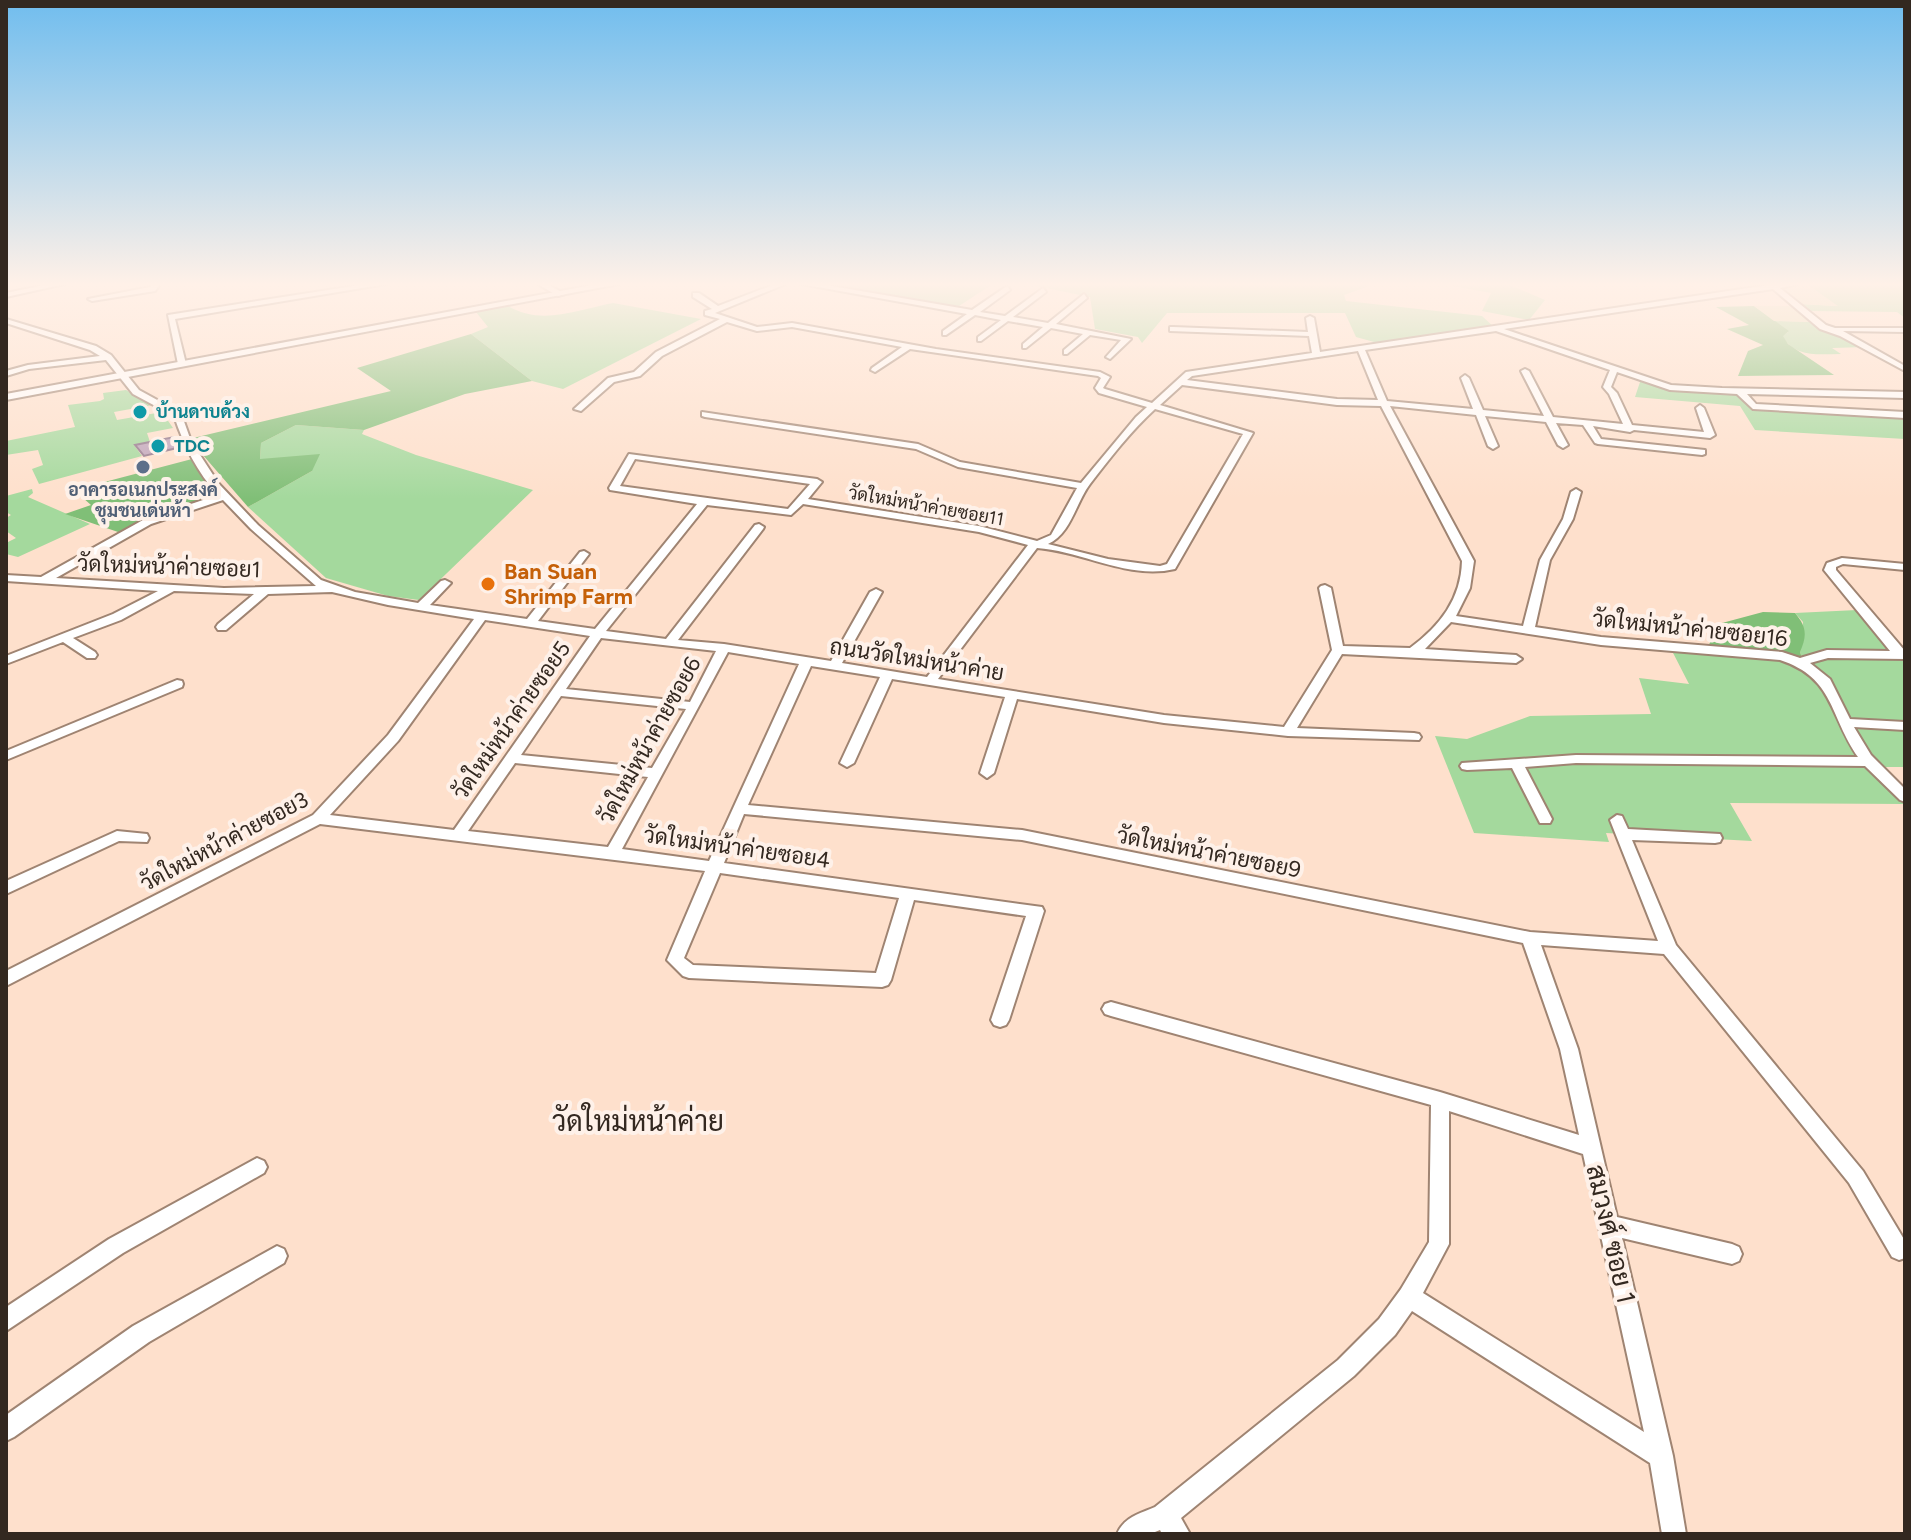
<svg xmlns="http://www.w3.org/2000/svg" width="1911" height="1540" viewBox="0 0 1911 1540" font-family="Figtree,Sarabun,sans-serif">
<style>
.green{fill:#a4d99d}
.forest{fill:#80bf77}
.sand{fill:#e7ddb8}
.building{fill:#c0a5bb;stroke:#93798d;stroke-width:2}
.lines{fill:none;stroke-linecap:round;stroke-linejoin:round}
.minor-casing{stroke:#9f8472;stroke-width:4}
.secondary-casing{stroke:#9f8472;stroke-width:4}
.minor{fill:#fff;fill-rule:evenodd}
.secondary{fill:#fff;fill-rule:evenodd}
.culture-dot{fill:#0f9aa8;stroke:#fef1e9;stroke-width:3}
.service-dot{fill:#5c6f8a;stroke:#fef1e9;stroke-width:3}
.food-dot{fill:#e8710a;stroke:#fef1e9;stroke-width:3}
.labels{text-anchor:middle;stroke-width:8;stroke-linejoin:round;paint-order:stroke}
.far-culture-label{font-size:18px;font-weight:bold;fill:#0d838f;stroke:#fef1e9;text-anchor:start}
.far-service-label{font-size:18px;font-weight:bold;fill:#4e5e75;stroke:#fef1e9}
.far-street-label{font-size:18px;fill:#332820;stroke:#fef1e9}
.street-label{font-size:22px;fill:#332820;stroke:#fef1e9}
.food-label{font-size:22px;font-weight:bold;fill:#c56008;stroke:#fef1e9;text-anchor:start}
.near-street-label{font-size:26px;fill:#332820;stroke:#fef1e9}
.near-neighbourhood-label{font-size:28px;fill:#332820;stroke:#fef1e9}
</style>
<rect width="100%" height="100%" fill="#fee0cc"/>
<!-- green -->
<g class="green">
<polygon points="847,283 994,283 953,310 828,290"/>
<polygon points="1022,283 1377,283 1344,295 1346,301 1482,316 1495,328 1385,345 1356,337 1345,313 1167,313 1142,343 1138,337 1095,329 1090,297"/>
<polygon points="1437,283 1505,283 1545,300 1529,320 1482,311 1491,293"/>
<polygon points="1905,283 1905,318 1897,312 1808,311 1800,304 1836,306 1808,285"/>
<path d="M613,303L701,319L563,389L532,381L471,334L488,327L476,312L508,306C542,326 576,310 613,303Z"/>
<path d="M1774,321L1815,322L1864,347L1832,348L1841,354C1817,354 1796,358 1782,336L1788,332Z"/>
<polygon points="1641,379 1679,390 1738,394 1747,405 1756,409 1905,417 1905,439 1755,430 1740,406 1635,397"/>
<polygon points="126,390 153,405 114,412 117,420 162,412 173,428 147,433 150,442 134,445 142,456 39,484 32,469 43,465 38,450 6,455 6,441 75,427 68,405 100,401 104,399 103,393"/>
<polygon points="296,425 364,430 362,434 416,455 533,490 419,600 388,596 326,578 248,507 312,471 260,459 261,443"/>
<polygon points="32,489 33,493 28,497 90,524 18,557 6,554 6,543 16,538 6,531 6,518 11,515 6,512 6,496"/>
<polygon points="1857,610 1905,655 1905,767 1875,767 1905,797 1905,804 1730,803 1752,841 1606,833 1609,842 1474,833 1435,736 1467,739 1530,716 1651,714 1639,678 1689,684 1671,649 1803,660 1800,652 1803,622 1795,613"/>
</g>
<!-- forest -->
<g class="forest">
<polygon points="1754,306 1789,331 1783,336 1788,344 1834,375 1738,376 1748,351 1763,345 1727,329 1749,325 1716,307"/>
<polygon points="471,334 532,381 465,394 364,430 296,425 261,443 260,459 320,454 312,471 248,507 189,439 391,391 357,368"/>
<polygon points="192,459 207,482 219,494 150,516 121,533 65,514 91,505 74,490"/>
<path d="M1763,612L1795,613C1807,627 1807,636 1800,652L1803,661L1708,646L1722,623Z"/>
</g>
<!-- sand -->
<g class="sand">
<polygon points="1808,285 1838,306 1800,304 1780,288"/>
<polygon points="1754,306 1795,306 1815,322 1774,321"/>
</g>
<!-- building -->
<polygon class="building" points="174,437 181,447 144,456 135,445"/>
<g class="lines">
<!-- minor casing -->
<g class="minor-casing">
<g id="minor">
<polygon points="54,283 69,283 6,297 6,293"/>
<polygon points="154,283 161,283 155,291 92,301 88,299 150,287"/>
<polygon points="373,283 392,283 175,319 186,364 182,366 178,364 168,315"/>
<polygon points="536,283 545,283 565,294 558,296"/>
<path d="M778,283H788L715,313L757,327L792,323L936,349L1100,372L1110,377L1103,388L1105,389L1152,403L1186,372L1312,353L1309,336L1170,331V327H1173L1308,332L1306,318L1310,316L1314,318L1320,352L1782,283H1802L1780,288L1826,325L1835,328H1905V332L1843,331L1905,366V371L1840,336L1820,329L1773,289L1504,329L1671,385L1722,388L1905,392V398L1747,394L1756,404L1905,412V418L1753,409L1737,394L1670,390L1617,372L1611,387L1617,393L1632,425L1704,432L1696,408L1700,405L1704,408L1715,435L1710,438L1634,430L1630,432L1593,426L1601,439L1705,450V454L1702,455L1598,444L1595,443L1583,425L1556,423L1568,445L1563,448L1558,445L1546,422L1485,416L1498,446L1493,449L1488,446L1476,415L1390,406L1474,561L1470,588L1456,616L1523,626L1540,560L1563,519L1571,492L1576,489L1581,492L1573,519L1550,560L1535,627L1601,637L1782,652L1800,658L1827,650L1890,651L1824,570L1827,563L1842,558L1905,564V570L1843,564L1836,567V570L1905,651V659L1828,658L1810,663L1830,679L1850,719L1905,722V730L1854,727L1871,755L1905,789V802L1900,800L1865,766L1576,763L1525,767L1552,819L1550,823H1540L1512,768L1467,770L1462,769L1460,766L1462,763L1576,755L1858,757C1829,716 1835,678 1780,660L1601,645L1451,622L1425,649L1516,655L1522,659L1516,663L1342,654L1297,728L1414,733L1419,734L1421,737L1419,740L1288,736L1164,723L1017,699L994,773L987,778L980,773L1005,697L892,679L854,763L847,767L840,763L880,677L811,666L748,805L1022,830L1530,932L1658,941L1610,820L1617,815L1622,816L1628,829L1720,834L1722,838L1720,842L1715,843L1632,840L1676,945L1863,1171L1905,1241V1258L1899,1260L1892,1257L1849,1183L1664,954L1541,945L1578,1049L1617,1217L1732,1244L1739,1247L1742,1254L1739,1261L1732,1264L1622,1238L1673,1456L1686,1534H1662L1650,1463L1412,1311L1395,1335L1354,1376L1181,1518L1190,1534H1162L1160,1530L1150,1534H1117C1124,1517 1139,1514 1155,1507L1338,1360L1379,1319L1401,1289L1429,1242L1431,1105L1111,1016L1105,1014L1102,1009L1105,1004L1111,1002L1440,1092L1579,1135L1560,1049L1523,943L1022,840L744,814L724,863L1042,907L1044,911L1009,1020L1006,1025L1000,1027L994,1025L991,1020L1026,916L914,900L891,980L888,985L882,987L689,978L683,976L667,960L705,871L320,824L6,986V971L313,815L388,735L474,619L388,605L332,592L268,594L226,630H218L216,627L218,624L254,594L174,591L121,620L73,638L95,652L97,655L95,658H87L63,642L6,664V656L113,614L158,591L6,581V575L41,577L143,520L218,495C197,472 184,446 174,416L133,394L106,360L29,369L6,376V371L28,365L100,356L90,350L6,323V319L96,346L111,355L139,390L181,413L191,441L219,484L258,525L321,580L355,592L418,603L441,581L445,580L451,583L430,605L527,619L580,552L584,551L589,554L538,621L595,629L697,504L610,490L609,488L629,454L817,479L822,482L808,499L979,526L1037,541L1051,535L1077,488L958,467L916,449L705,417L702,416V412L918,444L960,462L1081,483L1136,417L1147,407L1099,393L1095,388L1101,378L1098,376L910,349L875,372L871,370L872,368L902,347L792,327L757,331L727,322L662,356L640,376L614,382L581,411L574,409L608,378L634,372L656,352L720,319L705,315V311L712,309L693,297V293H699L718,306ZM1496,331L1610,370L1603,387L1609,394L1623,424L1553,417L1529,371L1525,369L1521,371L1544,416L1483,410L1469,378L1465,375L1461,378L1473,409L1387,401L1365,350ZM1358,351L1378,400L1337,399L1187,380L1192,376ZM1182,385L1337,405L1381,406L1462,561C1461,599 1440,626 1410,648L1343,646L1331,588L1325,585L1321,586L1319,588L1332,650L1284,727L1164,715L938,679L1037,548C1082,551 1128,580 1175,569L1253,433L1160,405ZM1155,409L1243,434L1167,564L1160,566L1108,559L1048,544C1071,534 1076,502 1090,484C1110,458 1131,431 1155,409ZM635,459L810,484L788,509L620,486ZM223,500L251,529L316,586L224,588L56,578L151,524ZM803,504L979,532L1028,545L927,677L842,663L882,592L876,589L870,592L831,661L724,644L678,640L763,529L764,527L759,524L755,525L666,639L606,631L707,505L791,515ZM485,620L590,636L454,830L330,815L398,741ZM601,638L716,651L690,702L566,689ZM728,652L799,664L709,861L622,849ZM561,696L686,709L652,768L521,755ZM515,763L648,777L608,847L468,831ZM720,873L899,898L876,973L693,965L684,958ZM1449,1111L1583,1154L1644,1432L1423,1293L1449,1244Z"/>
<polygon points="796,283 814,283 972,310 1007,286 1010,290 980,312 1005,316 1043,288 1046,292 1013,317 1048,323 1084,294 1087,298 1056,324 1131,339 1110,359 1106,357 1121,340 1090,335 1067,354 1064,354 1064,350 1083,334 1051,328 1026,348 1023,348 1023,344 1043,327 1008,321 981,341 978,341 978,337 1001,320 975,315 946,335 943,335 943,331 967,314"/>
<polygon points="177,680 182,681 183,684 182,687 6,760 6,751"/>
<polygon points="117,831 147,834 149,838 147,842 119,841 6,894 6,881"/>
<polygon points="257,1158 264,1161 267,1167 264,1173 123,1253 6,1331 6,1307 109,1239"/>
<polygon points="277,1246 284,1249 287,1256 284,1263 149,1342 14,1437 6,1441 6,1415 133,1326"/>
</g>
</g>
<!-- secondary casing -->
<g class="secondary-casing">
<polygon id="secondary" points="603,283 624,283 6,400 6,394"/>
</g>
<!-- minor -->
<use href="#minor" class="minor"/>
<!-- secondary -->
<use href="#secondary" class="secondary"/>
</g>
<!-- sky -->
<linearGradient id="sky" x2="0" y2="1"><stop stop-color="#70bdee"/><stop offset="0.57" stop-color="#fff1e8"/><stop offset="1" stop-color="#fff1e8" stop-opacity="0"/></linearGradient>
<rect width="1911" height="499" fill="url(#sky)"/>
<!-- markers -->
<g class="culture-dot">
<circle cx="140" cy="412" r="8"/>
<circle cx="158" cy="446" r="8"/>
</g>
<circle class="service-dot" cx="143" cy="467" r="8"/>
<circle class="food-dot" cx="488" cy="584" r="8"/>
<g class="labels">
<!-- far-culture labels -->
<g class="far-culture-label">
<text x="156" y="418">บ้านดาบด้วง</text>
<text x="174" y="452">TDC</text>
</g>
<!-- far-service labels -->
<g class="far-service-label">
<text x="143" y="496">อาคารอเนกประสงค์<tspan x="143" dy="21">ชุมชนเด่นห้า</tspan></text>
</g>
<!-- far-street labels -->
<g class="far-street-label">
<text transform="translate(926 506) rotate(10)" y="6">วัดใหม่หน้าค่ายซอย11</text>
</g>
<!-- street labels -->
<g class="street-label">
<text transform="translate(169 566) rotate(2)" y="8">วัดใหม่หน้าค่ายซอย1</text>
<text transform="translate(1690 628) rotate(6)" y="8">วัดใหม่หน้าค่ายซอย16</text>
<text transform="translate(917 659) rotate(9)" y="8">ถนนวัดใหม่หน้าค่าย</text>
<text transform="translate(511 720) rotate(-55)" y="8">วัดใหม่หน้าค่ายซอย5</text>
<text transform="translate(649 740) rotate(-61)" y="8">วัดใหม่หน้าค่ายซอย6</text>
<text transform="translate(224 841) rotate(-28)" y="8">วัดใหม่หน้าค่ายซอย3</text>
<text transform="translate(737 847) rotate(8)" y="8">วัดใหม่หน้าค่ายซอย4</text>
<text transform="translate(1209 852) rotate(11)" y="8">วัดใหม่หน้าค่ายซอย9</text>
</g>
<!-- food labels -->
<g class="food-label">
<text x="504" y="579">Ban Suan<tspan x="504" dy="25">Shrimp Farm</tspan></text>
</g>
<!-- near-street labels -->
<g class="near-street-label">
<text transform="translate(1611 1234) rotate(77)" y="9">สมวงศ์ ซอย 1</text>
</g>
<!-- near-neighbourhood labels -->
<g class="near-neighbourhood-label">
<text x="638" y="1131">วัดใหม่หน้าค่าย</text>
</g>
</g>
<!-- border -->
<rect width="1911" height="1540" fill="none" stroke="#332820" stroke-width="16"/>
</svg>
